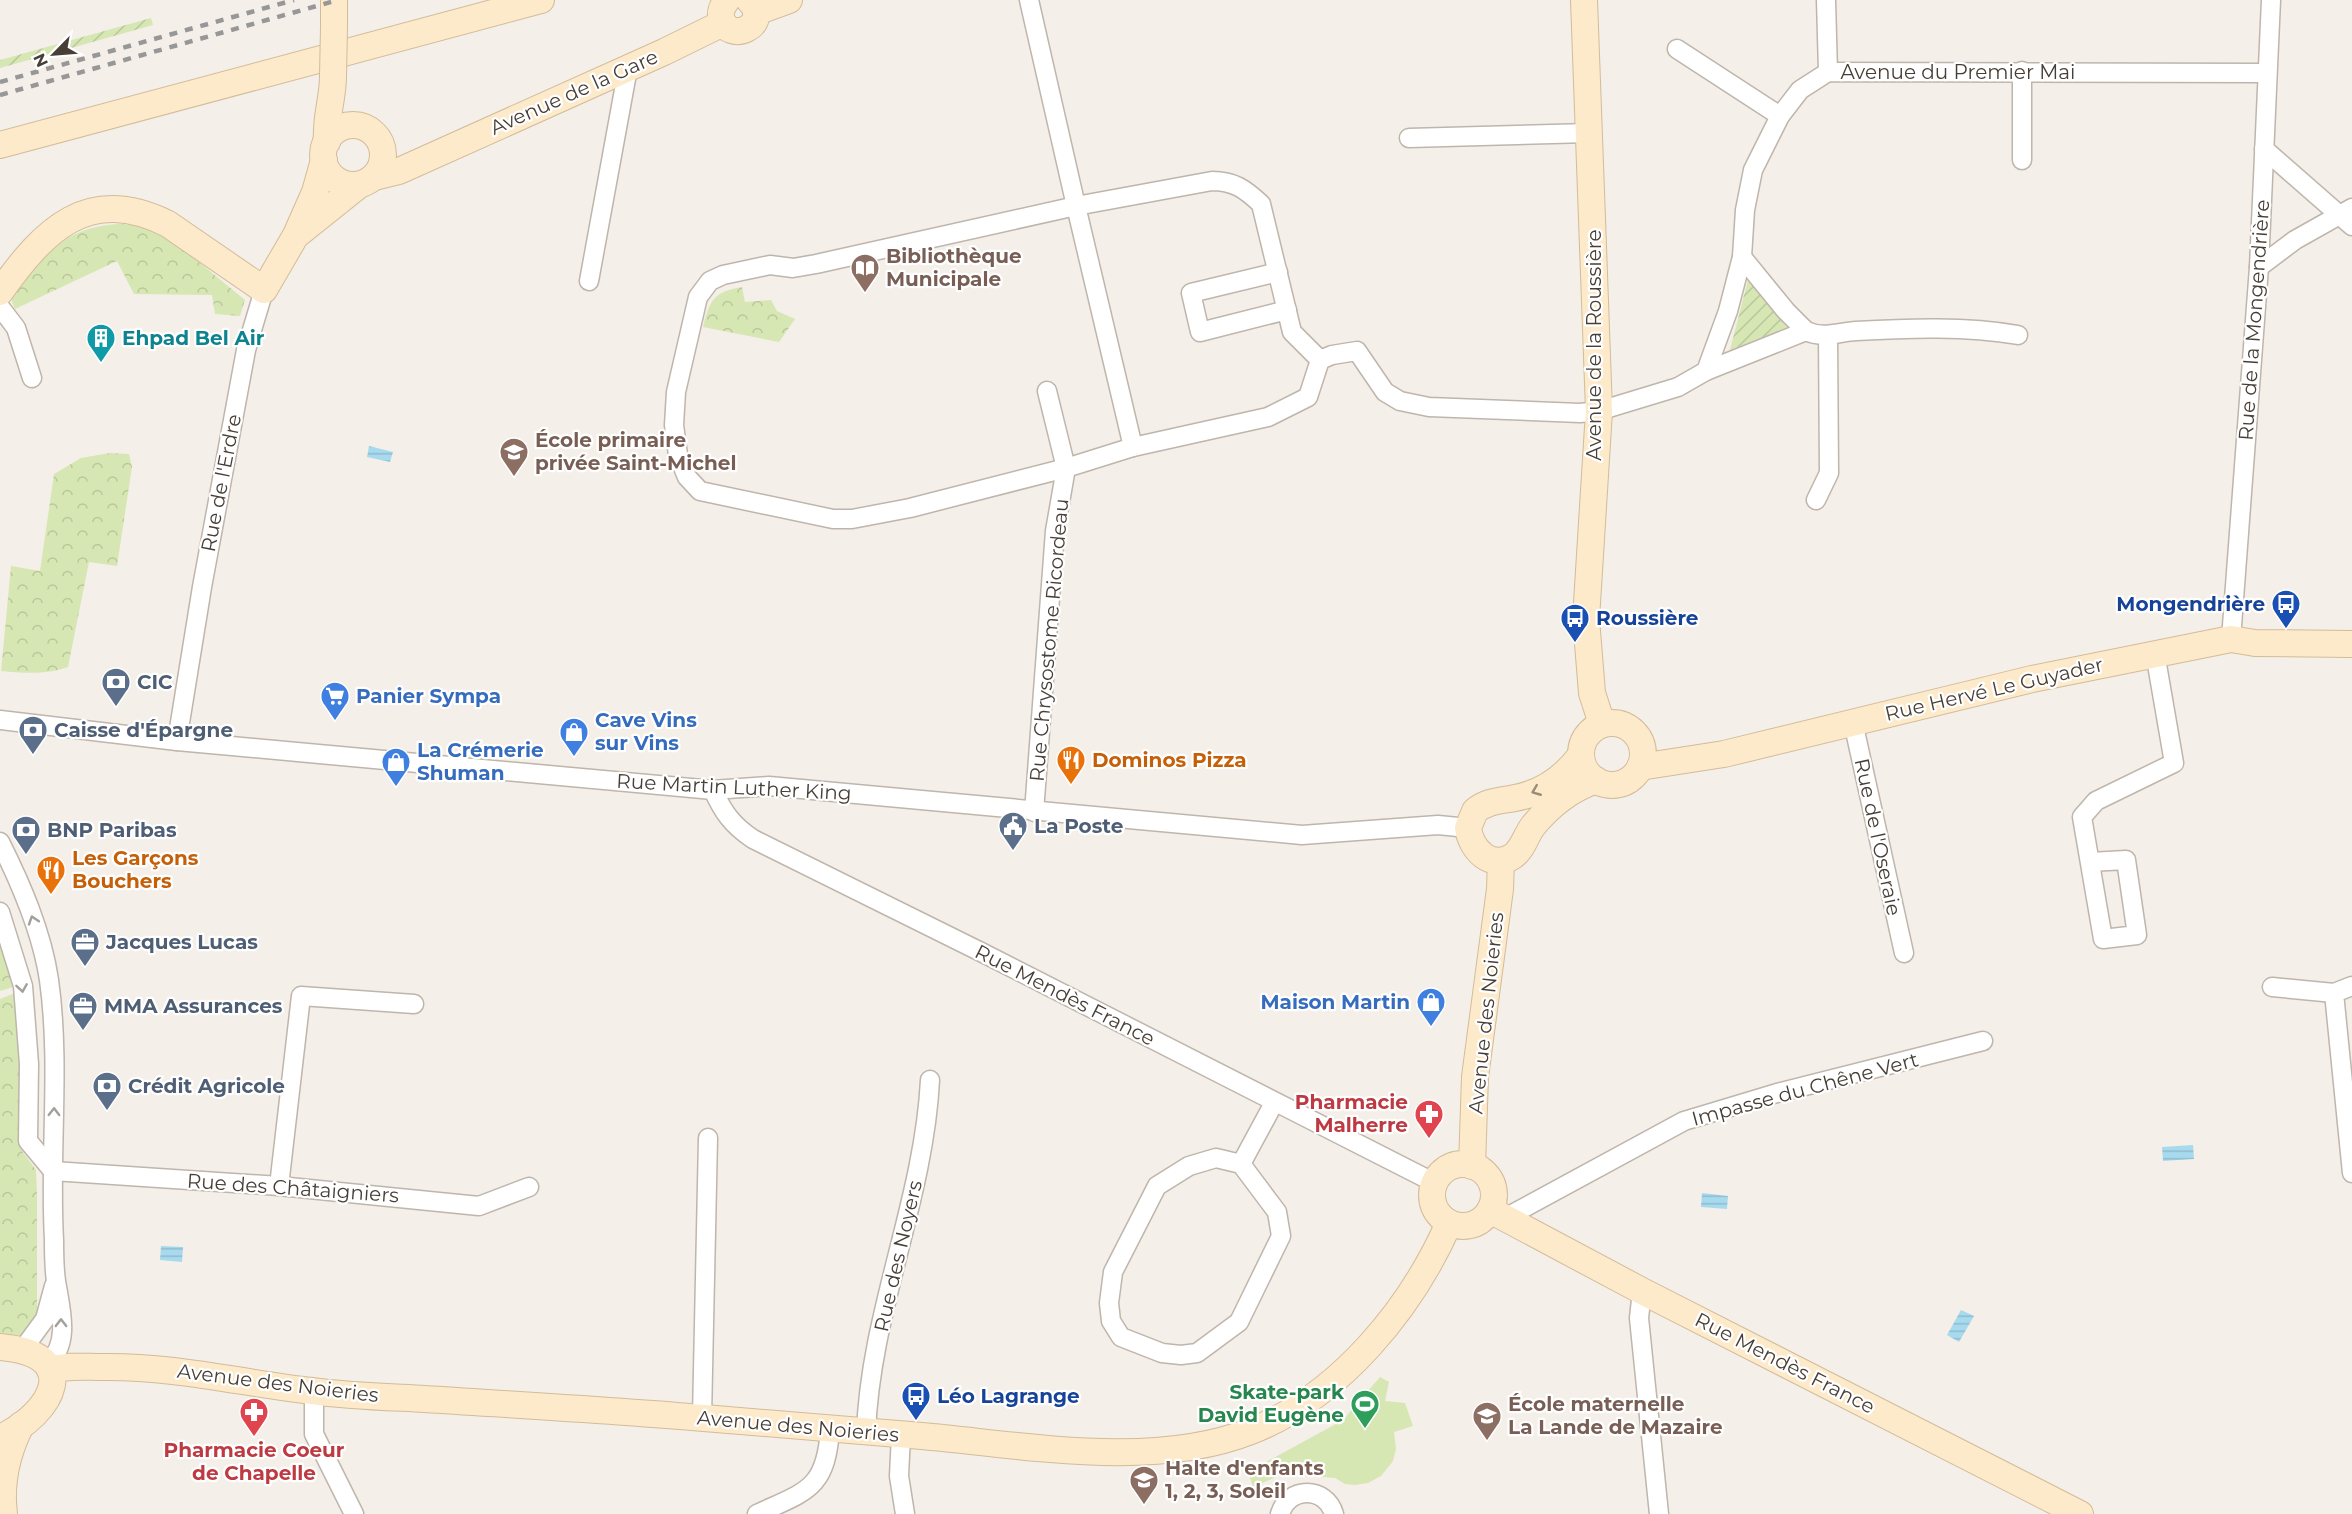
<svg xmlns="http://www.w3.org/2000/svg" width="2352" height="1514" viewBox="0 0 2352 1514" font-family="Montserrat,sans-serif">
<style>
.grass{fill:#d6e7b3}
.park{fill:url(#park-crowns)}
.garden{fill:url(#garden-furrows)}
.water{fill:url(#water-rules)}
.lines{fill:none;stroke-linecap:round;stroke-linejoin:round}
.street-casing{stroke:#bfb5ab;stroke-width:21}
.secondary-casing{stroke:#d2bc99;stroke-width:28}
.street{stroke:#fff;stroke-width:18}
.secondary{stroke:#fdeaca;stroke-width:26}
.rail{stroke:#979797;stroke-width:4.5;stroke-dasharray:8 8;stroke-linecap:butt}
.secondary-bridge-casing{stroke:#d2bc99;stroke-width:28;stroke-linecap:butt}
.secondary-bridge{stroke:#fdeaca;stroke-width:26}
.oneway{stroke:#998c79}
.oneway2{stroke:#a39f9b}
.labels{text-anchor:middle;stroke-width:4.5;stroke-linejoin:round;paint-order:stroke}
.street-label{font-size:20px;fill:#473f37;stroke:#fff}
.education-label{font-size:20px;font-weight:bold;fill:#785e54;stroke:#fff;text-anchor:start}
.culture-label{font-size:20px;font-weight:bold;fill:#0d838f;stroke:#fff;text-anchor:start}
.transit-label{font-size:20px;font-weight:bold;fill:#164399;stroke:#fff;text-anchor:start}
.service-label{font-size:20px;font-weight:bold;fill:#4e5e75;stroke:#fff;text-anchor:start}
.shop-label{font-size:20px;font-weight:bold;fill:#366cbe;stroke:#fff;text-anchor:start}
.food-label{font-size:20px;font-weight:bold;fill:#c56008;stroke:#fff;text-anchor:start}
.health-label{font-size:20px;font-weight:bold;fill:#be3a42;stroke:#fff;text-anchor:end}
.leisure-label{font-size:20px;font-weight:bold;fill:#27864d;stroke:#fff;text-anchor:end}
</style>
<defs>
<pattern id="park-crowns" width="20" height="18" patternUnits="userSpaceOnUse" patternTransform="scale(1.5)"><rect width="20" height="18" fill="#d6e7b3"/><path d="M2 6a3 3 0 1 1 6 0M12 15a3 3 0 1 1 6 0" fill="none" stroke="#b9c79b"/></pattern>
<pattern id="garden-furrows" width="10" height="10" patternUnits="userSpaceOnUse" patternTransform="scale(1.5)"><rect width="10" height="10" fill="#d6e7b3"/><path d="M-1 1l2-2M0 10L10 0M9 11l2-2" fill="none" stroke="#b9c79b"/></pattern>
<pattern id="water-rules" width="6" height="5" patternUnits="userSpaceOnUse" patternTransform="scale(1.5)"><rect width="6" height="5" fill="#a7daee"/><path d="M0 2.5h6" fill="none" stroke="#91bccd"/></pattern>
</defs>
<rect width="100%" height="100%" fill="#f4efe9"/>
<!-- grass -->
<polygon class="grass" points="1380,1377 1389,1382 1385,1401 1405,1403 1413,1426 1394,1432 1396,1449 1393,1461 1381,1476 1368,1483 1355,1485 1345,1484 1335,1478 1283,1474 1253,1487 1248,1472 1343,1420"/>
<!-- park -->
<g class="park">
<path d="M120,224L142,226L172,240L245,300L240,316L215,314L212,295L134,294L117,261L15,309L11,299C41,257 64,226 120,224Z"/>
<path d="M742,287L745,302L771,300L777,311L795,319L779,342L703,327C710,300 713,292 742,287Z"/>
<path d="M110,453L129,454L132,467L117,566L89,562L68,667C46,675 23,673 1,671L11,566L40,571L54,474L81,458Z"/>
<polygon points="0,921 17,986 0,991"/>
<path d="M15,993L20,1064L18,1133L22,1151L36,1170L37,1193V1318C26,1332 19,1341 0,1341V999Z"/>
</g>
<!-- garden -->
<g class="garden">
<polygon points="151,18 153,25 0,68 0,60"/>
<polygon points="1749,276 1787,328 1730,350"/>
</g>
<!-- water -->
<g class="water">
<polygon points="369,446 393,452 390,462 367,457"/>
<polygon points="2193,1145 2194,1159 2163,1161 2162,1147"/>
<polygon points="1702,1193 1728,1196 1727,1209 1701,1207"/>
<polygon points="161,1246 183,1247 182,1262 160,1260"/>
<polygon points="1961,1310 1974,1316 1959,1342 1947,1335"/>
</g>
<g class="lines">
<!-- street casing -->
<g class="street-casing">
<g id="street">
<polyline points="1029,0 1076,206 816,264 793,268 770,265 723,275 710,281 698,297 676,392 674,425 678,455 687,477 700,491 833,519 852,519 910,508 1066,468 1133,447 1268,417 1308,397 1320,360 1332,355 1357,351 1385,392 1400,401 1429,407 1580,413 1599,411 1678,387 1706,371 1728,311 1742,257 1745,210 1753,170 1780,116 1800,90 1828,72 2266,73"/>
<polyline points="1826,0 1828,72"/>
<polyline points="1677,49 1780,116"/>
<polyline points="2022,71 2022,160"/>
<polyline points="1409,138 1589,133"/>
<polyline points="2264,149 2352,226"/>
<polyline points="2259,267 2295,240 2352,208"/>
<polyline points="1278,272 1191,293 1200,332 1287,310"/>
<polyline points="589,281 628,68"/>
<polyline points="0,307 16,328 32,378"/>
<path d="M1806,331C1823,339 1839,332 1856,331C1908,328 1966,326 2018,335"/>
<polyline points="1706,371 1806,331 1786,311 1742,257"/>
<path d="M1133,447L1076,206L1212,181C1234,181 1245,189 1261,204L1292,332L1320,360"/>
<polyline points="1816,500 1829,473 1828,335"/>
<polyline points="2231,639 2259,267 2271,0"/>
<polyline points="0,720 177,741 713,790 769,786 1302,835 1438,825 1468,828"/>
<polyline points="1853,722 1904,953"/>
<polyline points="177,741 202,587 246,350 264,290"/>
<path d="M713,790C723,812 732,825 753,839L983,953L1435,1183"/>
<polyline points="1034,812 1055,531 1066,468 1047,391"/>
<path d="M0,842C21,884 42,932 49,980C61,1066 49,1153 54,1240C54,1253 54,1267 56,1281C60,1307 71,1343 48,1363"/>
<polyline points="2090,862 2126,860 2137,935 2103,939 2082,817 2096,801 2174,763 2155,653"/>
<polyline points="0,912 23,986 29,1064 28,1141 53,1171"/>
<polyline points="2352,986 2334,993 2352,1173"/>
<polyline points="2272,987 2334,993"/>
<polygon points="1216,1158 1241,1164 1277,1212 1281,1236 1239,1322 1197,1353 1181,1355 1162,1353 1121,1337 1111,1321 1109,1303 1113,1272 1157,1186 1189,1166"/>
<polyline points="1241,1164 1274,1103"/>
<polyline points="53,1171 279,1186 479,1206 529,1187"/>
<polyline points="279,1186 301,996 414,1004"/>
<polyline points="1505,1218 1684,1121 1777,1093 1983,1041"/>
<polyline points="1642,1291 1639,1318 1659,1514"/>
<polyline points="23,1349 45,1319 54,1286"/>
<polyline points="314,1392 314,1434 354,1514"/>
<polyline points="702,1417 708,1138"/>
<path d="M866,1433C870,1313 924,1200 930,1080"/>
<polyline points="901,1435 899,1476 905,1514"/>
<path d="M757,1514C806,1491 826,1490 830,1429"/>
<path d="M1280,1514C1288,1486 1326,1486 1334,1514"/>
</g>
</g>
<!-- secondary casing -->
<g class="secondary-casing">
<g id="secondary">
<path d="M727,0C723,5 720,10 721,17C727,46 774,25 749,0"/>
<polyline points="1584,0 1599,411 1586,619 1592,693 1602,724"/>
<polyline points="756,12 789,0"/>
<polyline points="334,27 334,0"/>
<circle cx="353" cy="155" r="30"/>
<path d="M327,142C325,117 333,100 333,76"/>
<polyline points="0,145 541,0"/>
<polyline points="375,177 399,171 664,52 723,23"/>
<polyline points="299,233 359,185"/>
<path d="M0,292C44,230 88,184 168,224L264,290L296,235L315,192L324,160"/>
<circle cx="1612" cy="754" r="31"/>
<path d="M1581,755C1564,778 1542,793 1515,798C1499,801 1487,801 1475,811L1468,828C1471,849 1491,871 1513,856C1523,849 1526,835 1533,826C1550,805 1571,789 1596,780"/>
<polyline points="1640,767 1724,754 2032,679 2231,639 2255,643 2352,644"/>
<circle cx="1463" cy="1195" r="31"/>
<polyline points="1472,1166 1475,1077 1500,889 1501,861"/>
<polyline points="1490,1210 1642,1291 2080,1514"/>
<path d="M0,1347C84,1354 54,1413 0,1438"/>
<path d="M50,1370C68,1365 84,1367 103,1367C174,1366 242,1383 312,1391C349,1396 388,1397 425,1399C518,1405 611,1410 704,1418C776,1424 849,1430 922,1436C1024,1445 1153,1470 1251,1431C1340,1396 1411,1309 1449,1223"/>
<path d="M4,1514C0,1483 7,1453 21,1425"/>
</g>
</g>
<!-- street -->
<use href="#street" class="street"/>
<!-- secondary -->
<use href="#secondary" class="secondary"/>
<!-- rail -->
<g class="rail">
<polyline points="0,82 294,0"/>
<polyline points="0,95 338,0"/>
</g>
<!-- secondary-bridge casing -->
<g class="secondary-bridge-casing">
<polyline id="secondary-bridge" points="333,76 334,27"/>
</g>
<!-- secondary-bridge -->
<use href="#secondary-bridge" class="secondary-bridge"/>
</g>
<!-- one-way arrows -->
<defs><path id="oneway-chevron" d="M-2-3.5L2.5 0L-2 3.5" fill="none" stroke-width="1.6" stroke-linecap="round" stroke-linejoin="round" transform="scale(1.5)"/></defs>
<use class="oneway" href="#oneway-chevron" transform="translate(1536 791) rotate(158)"/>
<g class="oneway2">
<use href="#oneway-chevron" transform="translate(33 920) rotate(-108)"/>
<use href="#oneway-chevron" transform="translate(22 988) rotate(81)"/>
<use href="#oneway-chevron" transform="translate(54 1112) rotate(-89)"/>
<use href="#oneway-chevron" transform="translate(61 1323) rotate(-90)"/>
</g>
<!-- icons -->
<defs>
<g id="library-pin" transform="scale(1.5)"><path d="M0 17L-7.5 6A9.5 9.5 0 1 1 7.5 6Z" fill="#8d6e63" stroke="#fff"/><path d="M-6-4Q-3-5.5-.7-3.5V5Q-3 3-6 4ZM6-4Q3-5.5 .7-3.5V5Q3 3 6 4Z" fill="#fff"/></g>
<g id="building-pin" transform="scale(1.5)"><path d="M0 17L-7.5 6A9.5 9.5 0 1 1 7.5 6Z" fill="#0f9aa8" stroke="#fff"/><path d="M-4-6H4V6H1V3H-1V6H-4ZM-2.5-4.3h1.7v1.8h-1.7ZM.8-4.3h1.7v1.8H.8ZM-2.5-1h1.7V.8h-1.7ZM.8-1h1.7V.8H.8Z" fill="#fff"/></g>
<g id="school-pin" transform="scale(1.5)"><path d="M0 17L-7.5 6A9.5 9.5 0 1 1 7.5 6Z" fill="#8d6e63" stroke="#fff"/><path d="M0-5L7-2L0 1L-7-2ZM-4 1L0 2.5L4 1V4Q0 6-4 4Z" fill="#fff"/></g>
<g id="bus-pin" transform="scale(1.5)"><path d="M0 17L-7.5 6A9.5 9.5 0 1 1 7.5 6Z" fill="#1a4fb4" stroke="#fff"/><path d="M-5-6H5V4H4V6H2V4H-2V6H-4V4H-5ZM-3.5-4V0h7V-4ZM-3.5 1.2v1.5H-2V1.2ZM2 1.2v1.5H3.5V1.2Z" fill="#fff"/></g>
<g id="bank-pin" transform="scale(1.5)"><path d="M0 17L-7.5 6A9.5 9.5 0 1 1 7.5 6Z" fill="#5c6f8a" stroke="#fff"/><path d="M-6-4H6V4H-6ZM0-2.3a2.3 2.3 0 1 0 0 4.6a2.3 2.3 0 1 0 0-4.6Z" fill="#fff"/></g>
<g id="supermarket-pin" transform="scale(1.5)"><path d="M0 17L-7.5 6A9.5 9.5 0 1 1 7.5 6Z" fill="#3f7fe0" stroke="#fff"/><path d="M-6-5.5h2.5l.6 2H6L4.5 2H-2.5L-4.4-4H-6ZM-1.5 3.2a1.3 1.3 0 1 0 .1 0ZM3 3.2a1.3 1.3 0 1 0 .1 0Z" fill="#fff"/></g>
<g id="shop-pin" transform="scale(1.5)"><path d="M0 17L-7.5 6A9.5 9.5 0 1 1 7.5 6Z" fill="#3f7fe0" stroke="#fff"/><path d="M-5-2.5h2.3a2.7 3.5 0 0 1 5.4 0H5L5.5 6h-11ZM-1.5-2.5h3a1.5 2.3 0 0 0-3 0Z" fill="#fff"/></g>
<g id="restaurant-pin" transform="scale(1.5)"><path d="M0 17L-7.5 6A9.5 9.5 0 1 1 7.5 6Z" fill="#e8710a" stroke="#fff"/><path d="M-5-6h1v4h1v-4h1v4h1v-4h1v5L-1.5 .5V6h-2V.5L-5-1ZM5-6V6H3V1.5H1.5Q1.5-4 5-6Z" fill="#fff"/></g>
<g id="civic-pin" transform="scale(1.5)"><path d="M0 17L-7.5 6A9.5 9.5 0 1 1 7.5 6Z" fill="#5c6f8a" stroke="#fff"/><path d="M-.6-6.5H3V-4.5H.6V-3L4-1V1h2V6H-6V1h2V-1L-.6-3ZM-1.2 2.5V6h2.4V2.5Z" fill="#fff"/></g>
<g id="office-pin" transform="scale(1.5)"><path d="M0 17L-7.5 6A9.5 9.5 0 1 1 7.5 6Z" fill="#5c6f8a" stroke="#fff"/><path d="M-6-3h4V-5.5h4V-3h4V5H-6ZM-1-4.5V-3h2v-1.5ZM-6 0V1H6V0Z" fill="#fff"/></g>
<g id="pharmacy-pin" transform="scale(1.5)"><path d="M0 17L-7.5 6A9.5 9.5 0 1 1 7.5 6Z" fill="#e0444e" stroke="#fff"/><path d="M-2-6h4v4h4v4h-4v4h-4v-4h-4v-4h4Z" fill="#fff"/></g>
<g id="stadium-pin" transform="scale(1.5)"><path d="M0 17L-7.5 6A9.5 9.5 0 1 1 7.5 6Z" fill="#2e9e5b" stroke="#fff"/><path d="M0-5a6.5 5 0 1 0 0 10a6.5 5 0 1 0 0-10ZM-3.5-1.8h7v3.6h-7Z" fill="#fff"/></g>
</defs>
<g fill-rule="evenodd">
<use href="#library-pin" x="865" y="268"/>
<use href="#building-pin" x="101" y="338"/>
<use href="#school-pin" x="514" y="452"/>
<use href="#bus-pin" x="2286" y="604"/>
<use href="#bus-pin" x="1575" y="618"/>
<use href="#bank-pin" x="116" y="682"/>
<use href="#supermarket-pin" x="335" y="696"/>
<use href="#bank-pin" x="33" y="730"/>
<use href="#shop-pin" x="574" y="732"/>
<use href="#restaurant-pin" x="1071" y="760"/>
<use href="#shop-pin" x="396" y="762"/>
<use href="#civic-pin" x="1013" y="826"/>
<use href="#bank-pin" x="26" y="830"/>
<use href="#restaurant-pin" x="51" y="870"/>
<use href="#office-pin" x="85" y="942"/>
<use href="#shop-pin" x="1431" y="1002"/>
<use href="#office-pin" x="83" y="1006"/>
<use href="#bank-pin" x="107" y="1086"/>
<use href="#pharmacy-pin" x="1429" y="1114"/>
<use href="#bus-pin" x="916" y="1396"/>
<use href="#stadium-pin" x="1365" y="1404"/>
<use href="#pharmacy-pin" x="254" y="1412"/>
<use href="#school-pin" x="1487" y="1416"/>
<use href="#school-pin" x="1144" y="1480"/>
</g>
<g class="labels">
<!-- street labels -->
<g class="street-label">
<text x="1958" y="79">Avenue du Premier Mai</text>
<text transform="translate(574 92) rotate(-24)" y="7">Avenue de la Gare</text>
<text transform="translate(2254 320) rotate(-86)" y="7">Rue de la Mongendrière</text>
<text transform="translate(1594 345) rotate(-90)" y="7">Avenue de la Roussière</text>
<text transform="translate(221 483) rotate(-79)" y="7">Rue de l'Erdre</text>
<text transform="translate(1049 640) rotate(-85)" y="7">Rue Chrysostome Ricordeau</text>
<text transform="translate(1994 689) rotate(-13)" y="7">Rue Hervé Le Guyader</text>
<text transform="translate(734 787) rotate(3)" y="7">Rue Martin Luther King</text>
<text transform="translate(1878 837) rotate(78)" y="7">Rue de l'Oseraie</text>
<text transform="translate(1065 995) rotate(27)" y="7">Rue Mendès France</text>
<text transform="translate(1486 1013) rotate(-84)" y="7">Avenue des Noieries</text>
<text transform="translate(1805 1089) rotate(-15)" y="7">Impasse du Chêne Vert</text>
<text transform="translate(293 1188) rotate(4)" y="7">Rue des Châtaigniers</text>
<text transform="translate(898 1256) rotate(-77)" y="7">Rue des Noyers</text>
<text transform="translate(1785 1363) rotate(27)" y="7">Rue Mendès France</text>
<text transform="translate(278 1383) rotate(7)" y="7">Avenue des Noieries</text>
<text transform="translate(798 1426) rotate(5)" y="7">Avenue des Noieries</text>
</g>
<!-- education labels -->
<g class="education-label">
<text x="886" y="263">Bibliothèque<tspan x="886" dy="23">Municipale</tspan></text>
<text x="535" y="447">École primaire<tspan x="535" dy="23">privée Saint-Michel</tspan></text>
<text x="1508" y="1411">École maternelle<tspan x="1508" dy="23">La Lande de Mazaire</tspan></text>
<text x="1165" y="1475">Halte d'enfants<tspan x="1165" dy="23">1, 2, 3, Soleil</tspan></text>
</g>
<!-- culture labels -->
<g class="culture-label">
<text x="122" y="345">Ehpad Bel Air</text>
</g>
<!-- transit labels -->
<g class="transit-label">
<text x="2265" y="611" text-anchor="end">Mongendrière</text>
<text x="1596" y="625">Roussière</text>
<text x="937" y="1403">Léo Lagrange</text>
</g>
<!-- service labels -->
<g class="service-label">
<text x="137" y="689">CIC</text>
<text x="54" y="737">Caisse d'Épargne</text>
<text x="1034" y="833">La Poste</text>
<text x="47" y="837">BNP Paribas</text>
<text x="106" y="949">Jacques Lucas</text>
<text x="104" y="1013">MMA Assurances</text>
<text x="128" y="1093">Crédit Agricole</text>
</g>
<!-- shop labels -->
<g class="shop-label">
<text x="356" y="703">Panier Sympa</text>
<text x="595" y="727">Cave Vins<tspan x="595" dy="23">sur Vins</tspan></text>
<text x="417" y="757">La Crémerie<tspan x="417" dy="23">Shuman</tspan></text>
<text x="1410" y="1009" text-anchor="end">Maison Martin</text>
</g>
<!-- food labels -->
<g class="food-label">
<text x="1092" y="767">Dominos Pizza</text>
<text x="72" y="865">Les Garçons<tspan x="72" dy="23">Bouchers</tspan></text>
</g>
<!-- health labels -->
<g class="health-label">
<text x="1408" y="1109">Pharmacie<tspan x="1408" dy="23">Malherre</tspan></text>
<text x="254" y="1457" text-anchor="middle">Pharmacie Coeur<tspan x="254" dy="23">de Chapelle</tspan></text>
</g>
<!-- leisure labels -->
<g class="leisure-label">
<text x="1344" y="1399">Skate-park<tspan x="1344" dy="23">David Eugène</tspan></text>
</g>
</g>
<!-- north arrow -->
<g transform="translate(54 54) rotate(245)" stroke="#ffffff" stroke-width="4.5" paint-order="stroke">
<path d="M0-4.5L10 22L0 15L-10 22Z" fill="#473f37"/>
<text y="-9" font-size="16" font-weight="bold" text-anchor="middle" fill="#473f37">N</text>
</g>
</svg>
